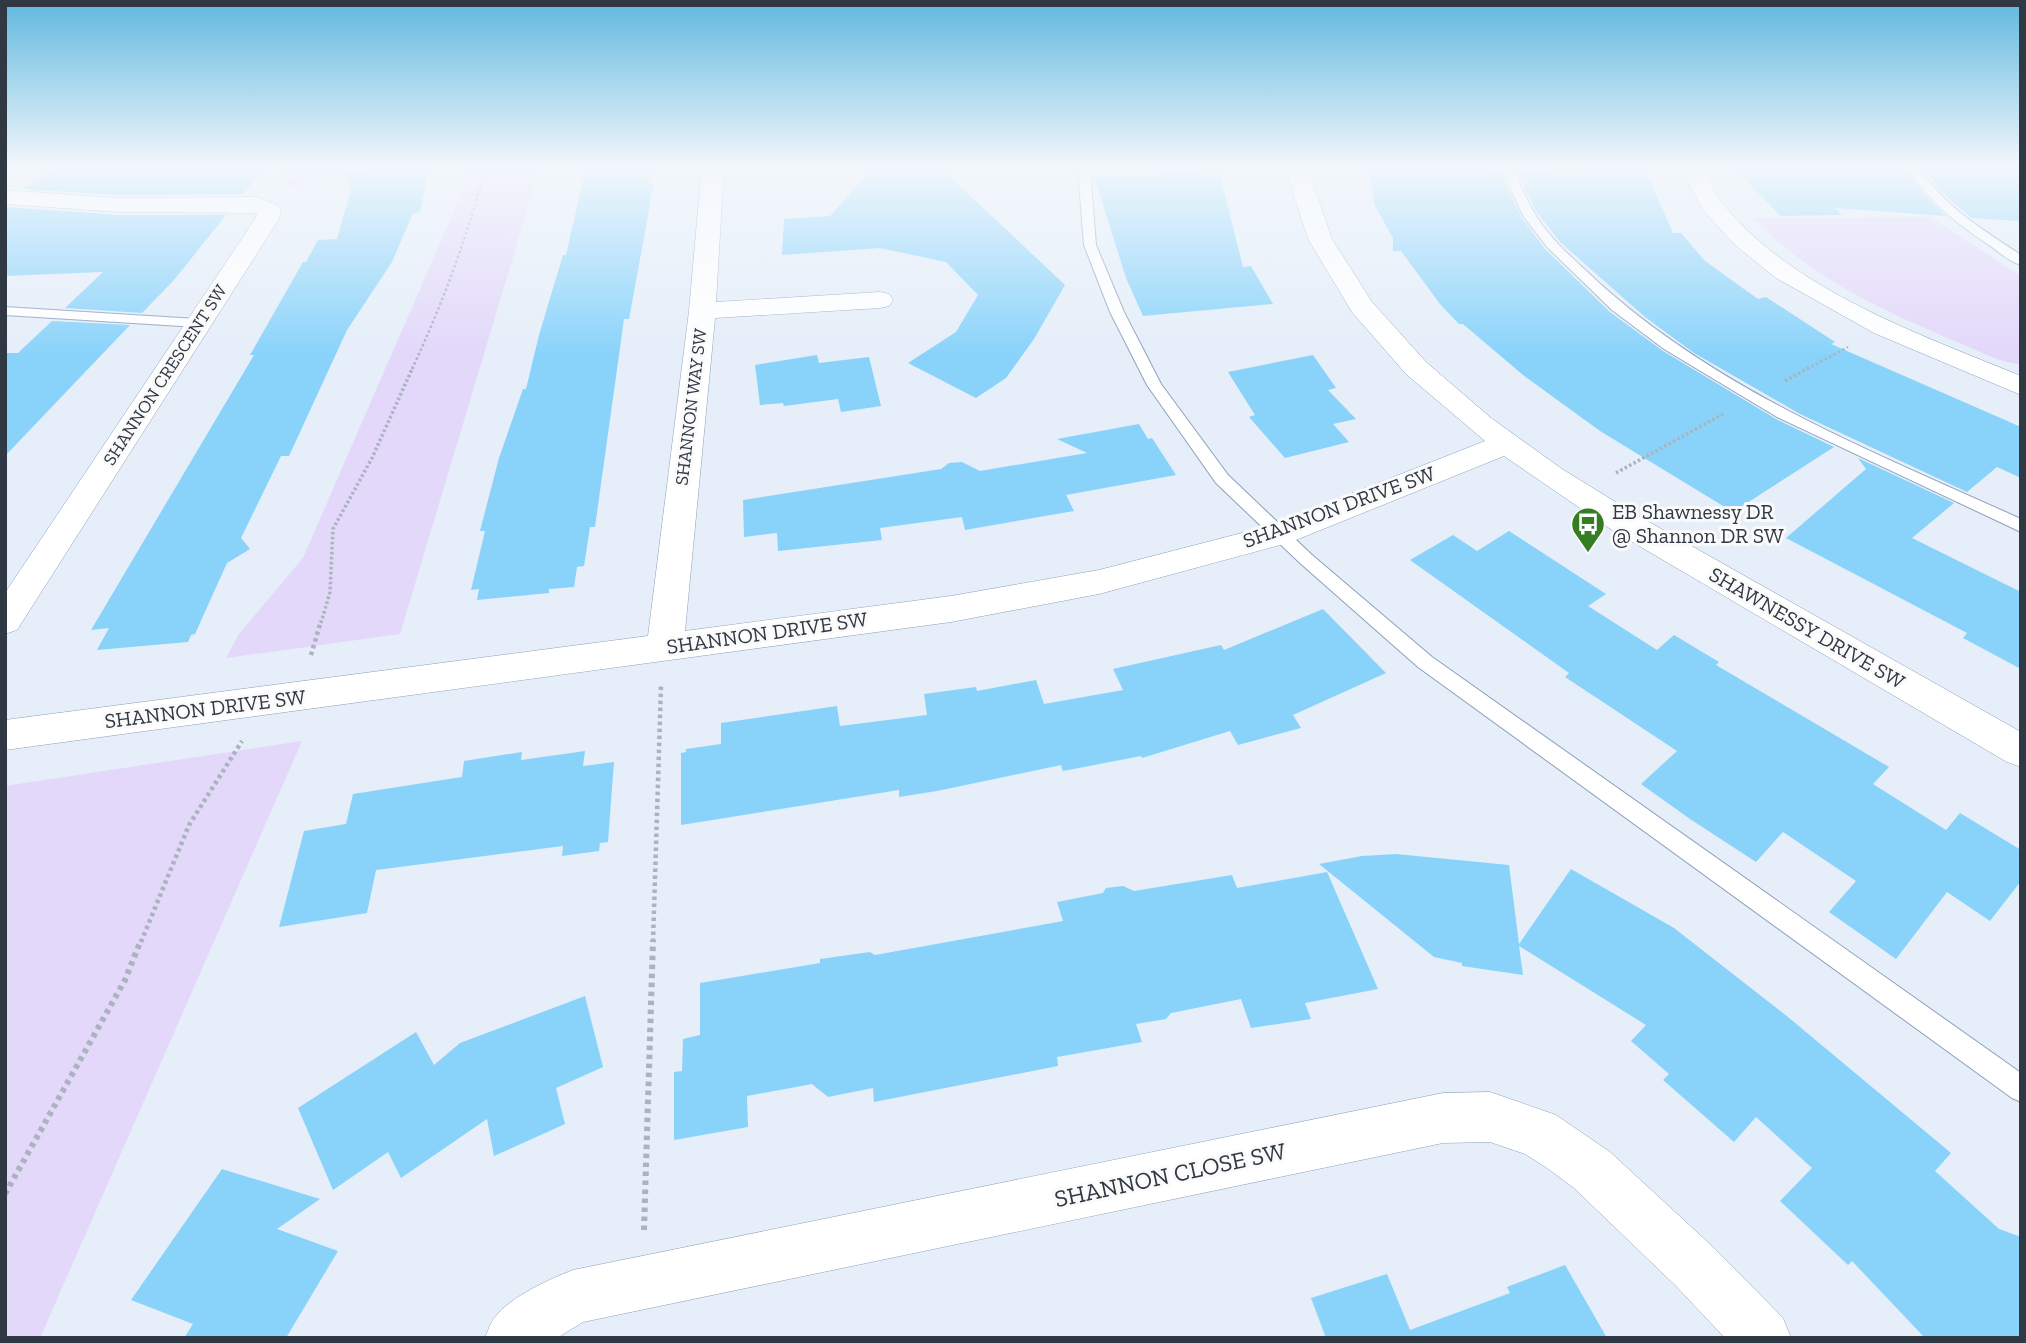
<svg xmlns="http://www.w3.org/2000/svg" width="2026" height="1343" viewBox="0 0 2026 1343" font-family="'Zilla Slab',serif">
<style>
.green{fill:#e3d7fa}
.building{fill:#89d3fa}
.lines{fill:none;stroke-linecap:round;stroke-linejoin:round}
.lane-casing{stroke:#8da1bb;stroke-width:2}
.street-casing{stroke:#8da1bb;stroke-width:1}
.path-far3{stroke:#aab3be;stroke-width:2.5;stroke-dasharray:2.5 2.5;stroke-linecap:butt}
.path-far2{stroke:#aab3be;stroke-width:3.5;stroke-dasharray:2.5 2.5;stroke-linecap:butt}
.path-far1{stroke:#aab3be;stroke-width:4.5;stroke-dasharray:3.5 3.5;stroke-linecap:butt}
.path{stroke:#aab3be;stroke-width:6;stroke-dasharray:4.5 4.5;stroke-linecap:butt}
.lane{fill:#fff;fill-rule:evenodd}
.street{fill:#fff;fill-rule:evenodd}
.labels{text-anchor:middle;stroke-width:6;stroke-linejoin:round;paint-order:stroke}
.far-street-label{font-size:18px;fill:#303843;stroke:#fafafa}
.street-label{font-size:21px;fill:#303843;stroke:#fafafa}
.poi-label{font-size:21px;fill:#303843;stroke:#fafafa;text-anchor:start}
.near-street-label{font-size:24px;fill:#303843;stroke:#fafafa}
</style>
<rect width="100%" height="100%" fill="#e5eef9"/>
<!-- green -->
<g class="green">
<polygon points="292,167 365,167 298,190 293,186 277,184"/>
<polygon points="473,167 540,167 400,634 226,658 239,634 303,558"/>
<path d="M1930,217L2021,276V364C2000,363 1979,351 1960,343C1884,312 1810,277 1753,218Z"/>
<polygon points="302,741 40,1338 5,1338 5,786"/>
</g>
<!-- building -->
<g class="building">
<polygon points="57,167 266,167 243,194 119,195 21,189"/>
<polygon points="376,167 429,167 420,212 413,213 392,262 347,330 289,456 281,456 241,538 250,549 227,563 195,634 191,635 188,642 97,650 109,628 91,630 254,355 250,355 303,262 306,262 318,240 337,239 351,189 344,174"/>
<polygon points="586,167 651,167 649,184 654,183 629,319 624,319 595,527 590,527 584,566 577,567 574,587 549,589 549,593 477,600 479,589 471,590 485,531 480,531 499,458 523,389 526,389 539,335 563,255 566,255"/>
<polygon points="874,167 940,167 1065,285 1034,339 1006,378 976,398 908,363 956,332 978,295 946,262 880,248 782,255 784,219 830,216"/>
<polygon points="1369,167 1487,167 1488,170 1499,171 1522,218 1545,249 1610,312 1663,351 1776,419 1834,447 1733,512 1600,431 1523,375 1463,324 1459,324 1440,304 1401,251 1393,251 1393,238 1374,204"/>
<polygon points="1580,167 1644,167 1673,233 1681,233 1705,261 1758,299 1766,297 1835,342 1831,344 2021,427 2021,478 1997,467 1967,492 1800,414 1694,353 1645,317 1560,242 1536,211 1517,172 1581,176"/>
<polygon points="1732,167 1904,167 1923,193 1946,216 1835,208 1842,215 1781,216"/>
<polygon points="1922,167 2021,167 2021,221 1971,218 1942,192"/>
<polygon points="1161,173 1220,175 1243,267 1251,266 1273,304 1143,316 1126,278 1094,176 1162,177"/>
<polygon points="5,207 119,215 226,215 174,280 142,313 65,308 103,272 5,276"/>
<polygon points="52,321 130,325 5,456 5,353 18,353"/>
<polygon points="817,355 819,363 869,357 881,406 841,412 838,399 784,406 783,403 760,405 755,365"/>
<polygon points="1313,355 1336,388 1328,390 1356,419 1333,424 1349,442 1285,458 1249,417 1255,415 1228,372"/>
<polygon points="1139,424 1148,439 1152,438 1176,475 1066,495 1074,511 965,530 962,517 880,528 882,540 778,551 777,533 744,537 743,500 941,469 949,463 962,462 980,471 1087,453 1057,439"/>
<polygon points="1858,458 1954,503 1912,538 2021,592 2021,669 1963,638 1967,633 1786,538 1866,469"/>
<polygon points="1509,531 1606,594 1588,606 1657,650 1674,635 1719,662 1716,665 1889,767 1873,784 1946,830 1960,813 2021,850 2021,881 1990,921 1947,892 1896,959 1829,912 1856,881 1783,832 1756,862 1690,819 1641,784 1677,751 1565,677 1569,673 1410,560 1453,535 1477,551"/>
<polygon points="1323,609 1386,673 1293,715 1301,728 1238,745 1230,731 1142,758 1141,756 1063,771 1061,765 937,791 899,797 899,790 681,825 681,753 686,752 686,749 721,744 721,723 837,706 840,726 927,715 924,694 976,687 977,691 1036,680 1044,704 1123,690 1113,669 1221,645 1224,650"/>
<polygon points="585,751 583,766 614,762 608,842 600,843 599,851 562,856 563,846 376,870 367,913 279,927 304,831 346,824 353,794 462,777 464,761 522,752 521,760"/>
<polygon points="1396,854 1509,865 1519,944 1571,869 1674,928 1788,1017 1951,1153 1935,1171 1999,1229 2021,1237 2021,1338 1925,1338 1852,1261 1848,1265 1780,1201 1812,1168 1756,1117 1734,1142 1663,1080 1669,1074 1631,1041 1646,1025 1519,946 1523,975 1462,966 1462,963 1434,957 1319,864 1362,856"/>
<polygon points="1327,872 1378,989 1305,1003 1311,1019 1251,1028 1241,999 1171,1013 1166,1019 1136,1024 1142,1042 1057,1057 1058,1066 874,1102 873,1088 828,1097 812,1084 747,1096 748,1127 674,1140 674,1072 682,1071 683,1039 700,1035 700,983 820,963 820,959 870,952 875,955 1063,921 1057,902 1103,893 1106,888 1123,886 1134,891 1232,875 1237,888"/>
<polygon points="585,996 603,1067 556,1088 565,1124 494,1156 487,1119 401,1178 388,1152 333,1190 298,1108 416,1032 434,1065 460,1043"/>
<polygon points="222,1169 320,1199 277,1229 338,1251 286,1338 184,1338 193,1324 131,1300"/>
<polygon points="1565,1265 1607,1338 1326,1338 1311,1298 1387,1274 1410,1330 1510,1293 1507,1287"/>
</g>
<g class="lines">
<!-- lane casing -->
<g class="lane-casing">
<g id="lane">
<polygon points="1081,167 1093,167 1091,182 1096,245 1124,312 1161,384 1228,475 1312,555 1432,657 2021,1073 2021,1102 2012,1098 1418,667 1300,563 1216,483 1147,385 1110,312 1084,245 1079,182"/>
<path d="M1500,167H1512C1520,184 1527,202 1538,219C1553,242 1576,261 1596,280C1717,391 1873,452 2021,519V532L1777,417L1664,349L1612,310L1547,247L1524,217Z"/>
<path d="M1907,167H1919C1944,207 1982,229 2021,255V265C2010,262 2001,254 1992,247C1958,225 1929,202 1907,167Z"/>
<polygon points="5,307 197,319 204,323 197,327 5,315"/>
</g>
</g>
<!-- street casing -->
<g class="street-casing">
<g id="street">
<polygon points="702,167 724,167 716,302 880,292 889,294 893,300 889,306 880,308 715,318 685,631 951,596 1099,570 1269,526 1485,441 1406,374 1352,312 1308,239 1285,167 1307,167 1332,239 1372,302 1426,362 1491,418 1562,469 1635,514 2021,732 2021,767 2007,762 1612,530 1504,456 1291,542 1099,594 951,622 5,750 5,720 648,636 689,311"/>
<path d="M1680,167H1702C1709,179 1714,193 1723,204C1792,290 1921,335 2021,376V395L1874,333L1776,278L1735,245L1703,210Z"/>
<polygon points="5,190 119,198 257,197 277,205 281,210 279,219 17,630 5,634 5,593 255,219 257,213 119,212 5,204"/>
<path d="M1490,1092L1556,1115L1610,1152L1714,1248L1783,1318L1791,1338H1725L1676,1286L1574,1188L1547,1168L1525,1154L1490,1142L1443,1143L583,1322L557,1338H485C488,1331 490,1323 495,1317C510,1297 550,1279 573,1270L1443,1093Z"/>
</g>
</g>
<!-- path-far3 -->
<g class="path-far3">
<polyline points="288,185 316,167"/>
<path d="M412,369C443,303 467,237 486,167"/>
<polyline points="1807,369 1848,347"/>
</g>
<!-- path-far2 -->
<g class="path-far2">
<polyline points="1785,381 1810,367"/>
<polyline points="1616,473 1725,413"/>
<polyline points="321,623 330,592 333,529 372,458 413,367"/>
</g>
<!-- path-far1 -->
<g class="path-far1">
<polyline points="311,655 321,621"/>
<polyline points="141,942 189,825 242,741"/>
<polyline points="653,942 661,686"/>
</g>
<!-- path -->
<g class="path">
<polyline points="5,1194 125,980 141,940"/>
<polyline points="644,1230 653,940"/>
</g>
<!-- lane -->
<use href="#lane" class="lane"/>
<!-- street -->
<use href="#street" class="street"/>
</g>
<!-- sky -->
<linearGradient id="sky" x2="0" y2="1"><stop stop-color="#60b8df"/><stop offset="0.47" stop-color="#f3f7fc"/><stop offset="1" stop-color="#f3f7fc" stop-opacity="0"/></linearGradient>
<rect width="2026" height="355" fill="url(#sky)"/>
<!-- icons -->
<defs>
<g id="bus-pin" transform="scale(1.75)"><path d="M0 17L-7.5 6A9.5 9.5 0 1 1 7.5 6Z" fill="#347d22" stroke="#fafafa"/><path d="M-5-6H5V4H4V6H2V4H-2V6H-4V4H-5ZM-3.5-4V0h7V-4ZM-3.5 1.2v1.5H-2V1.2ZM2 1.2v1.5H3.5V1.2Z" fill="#fff"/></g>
</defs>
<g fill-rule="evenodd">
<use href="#bus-pin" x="1588" y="524"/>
</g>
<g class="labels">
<!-- far-street labels -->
<g class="far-street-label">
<text transform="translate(165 375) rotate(-57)" y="6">SHANNON CRESCENT SW</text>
<text transform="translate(691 407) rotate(-83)" y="6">SHANNON WAY SW</text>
</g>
<!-- street labels -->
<g class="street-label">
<text transform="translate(1339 507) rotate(-20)" y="7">SHANNON DRIVE SW</text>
<text transform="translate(1807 628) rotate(30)" y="7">SHAWNESSY DRIVE SW</text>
<text transform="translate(767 633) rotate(-8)" y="7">SHANNON DRIVE SW</text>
<text transform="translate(205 709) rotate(-7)" y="7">SHANNON DRIVE SW</text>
</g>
<!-- poi labels -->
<g class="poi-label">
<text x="1612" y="519">EB Shawnessy DR<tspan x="1612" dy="24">@ Shannon DR SW</tspan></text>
</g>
<!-- near-street labels -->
<g class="near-street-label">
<text transform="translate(1170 1175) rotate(-12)" y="8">SHANNON CLOSE SW</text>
</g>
</g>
<!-- border -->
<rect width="2026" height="1343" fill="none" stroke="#303843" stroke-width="14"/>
</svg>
